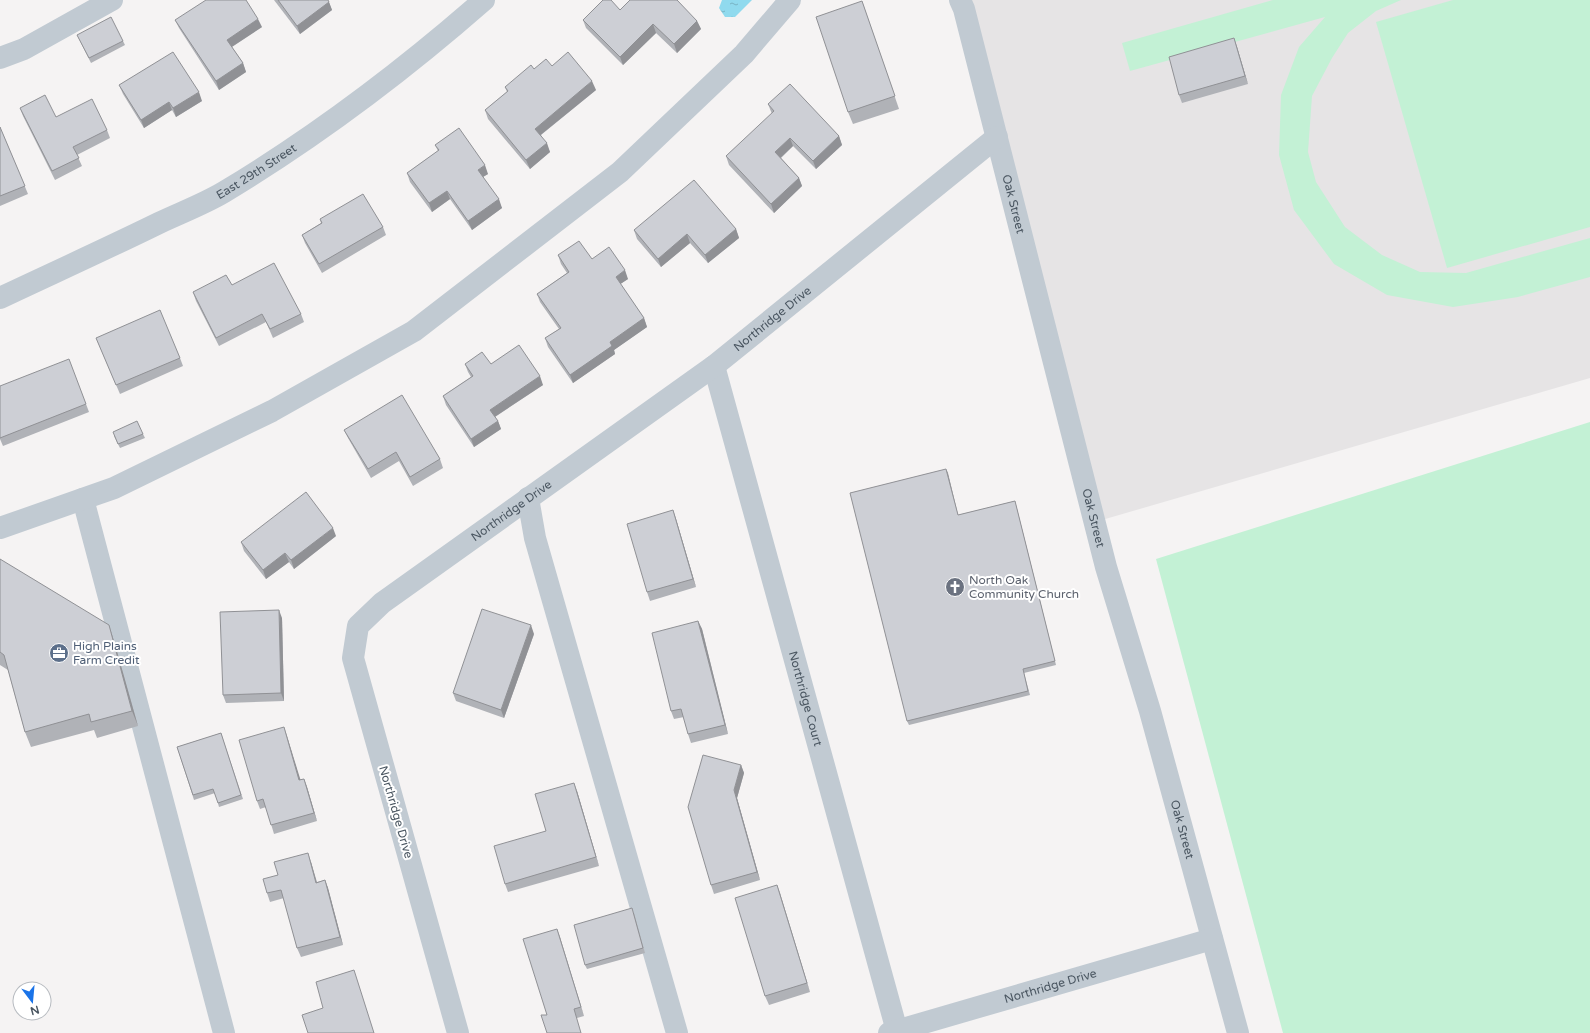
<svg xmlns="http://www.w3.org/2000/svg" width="1590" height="1033" viewBox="0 0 1590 1033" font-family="'Varela Round',sans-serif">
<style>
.education{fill:#e6e4e5}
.green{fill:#c3f1d5}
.water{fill:url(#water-ripples)}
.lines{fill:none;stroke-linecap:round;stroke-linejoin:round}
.minor{stroke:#c1cad2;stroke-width:22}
.wall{fill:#b0b2b7}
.shaded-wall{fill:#909195}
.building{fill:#cdcfd5;stroke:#909195}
.labels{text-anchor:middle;stroke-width:4;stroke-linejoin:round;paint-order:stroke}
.street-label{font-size:12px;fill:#4a5661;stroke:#fff}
.worship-label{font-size:12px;fill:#5b616d;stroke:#fff;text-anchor:start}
.service-label{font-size:12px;fill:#4e5e75;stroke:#fff;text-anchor:start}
</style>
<defs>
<pattern id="water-ripples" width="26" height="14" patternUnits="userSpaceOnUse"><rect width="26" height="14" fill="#90daee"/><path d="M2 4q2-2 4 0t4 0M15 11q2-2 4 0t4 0" fill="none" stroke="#78b4c4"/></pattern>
</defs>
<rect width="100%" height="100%" fill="#f5f3f3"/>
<!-- education -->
<polygon class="education" points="960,0 1590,0 1590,378 1095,522"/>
<!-- green -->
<g class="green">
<polygon points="1273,0 1401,0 1376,11 1348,33 1332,58 1312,96 1308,152 1316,182 1345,227 1382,255 1420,272 1466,273 1590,238 1590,277 1518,297 1453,307 1387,295 1334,264 1294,210 1279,155 1281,95 1299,47 1325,17 1130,71 1122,43"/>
<polygon points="1453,0 1590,0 1590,227 1447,268 1376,22"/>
<polygon points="1590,422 1590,1033 1283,1033 1156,559"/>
</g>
<!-- water -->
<polygon class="water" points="722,0 752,0 735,17 725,17 719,8"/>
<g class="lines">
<!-- minor -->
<g class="minor">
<path id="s1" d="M960,0L964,9L1106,567L1150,711L1238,1033"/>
<polyline points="0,58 24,49 112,0"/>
<path id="s2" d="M0,298C53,273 106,249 159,223C180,213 204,204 224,192C317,136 403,71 484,0"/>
<path id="s3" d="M714,366L897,1031"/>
<polyline points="528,498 535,538 677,1033"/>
<polyline points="83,499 224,1033"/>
<polyline points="0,528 114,488 272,411 414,331 620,172 744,54 790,0"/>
<path id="s4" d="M458,1033L353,658L358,626L382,603L714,366L997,137"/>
<path id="s5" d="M889,1033L1212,939"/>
</g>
</g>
<!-- wall -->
<g class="wall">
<polygon points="274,0 328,0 332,10 300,34"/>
<polygon points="862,1 899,109 853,124 848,112"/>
<polygon points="620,10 697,21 701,29 677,53 656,33 623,65 586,28 583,20"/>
<polygon points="175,20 262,27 232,47 243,63 246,72 219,90 179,28"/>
<polygon points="77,35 123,41 125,45 91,63"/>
<polygon points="1234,38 1237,47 1248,84 1182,103 1179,95"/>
<polygon points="552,66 596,90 541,135 550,152 530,169 488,119 485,110 507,92 505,87 534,69"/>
<polygon points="119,85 202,101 176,117 172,110 144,128 123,94"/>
<polygon points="768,104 839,136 842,145 816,169 793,146 781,158 799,178 802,186 774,213 729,165 726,156 772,114"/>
<polygon points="20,108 107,130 110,138 77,155 82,166 55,180 23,116"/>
<polygon points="0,127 28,194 0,206"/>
<polygon points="435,145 488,174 483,177 502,208 472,230 450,199 432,212 410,182 407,173 438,151"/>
<polygon points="320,219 383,227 386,235 322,273 305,243 302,235 321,223"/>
<polygon points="736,229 739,238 708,263 690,243 661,267 637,239 634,230"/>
<polygon points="558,255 592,259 628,279 620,284 644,318 647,327 614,350 615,354 573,383 548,347 545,338 559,329 540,302 537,294 567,273 561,264"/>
<polygon points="232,285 301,314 304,322 273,338 266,322 219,346 196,301 193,292"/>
<polygon points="96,338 180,358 183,366 120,394"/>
<polygon points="465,364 491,364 543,385 495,417 498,421 501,429 474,447 446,405 443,396 471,377 468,372"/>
<polygon points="0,386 86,404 89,412 3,446 0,439"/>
<polygon points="344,430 440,459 443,468 413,486 399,461 371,478 348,438"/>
<polygon points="143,434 145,438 120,448 114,436"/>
<polygon points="946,469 958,515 1015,501 1056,665 1024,673 1030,695 909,725 907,721"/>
<polygon points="673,510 676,519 696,587 650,601 647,592"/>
<polygon points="336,536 294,569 289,562 266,579 244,551 241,542"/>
<polygon points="0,559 114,641 138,726 97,738 94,730 31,747 25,732 8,670 0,665"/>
<polygon points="282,618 284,701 226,703 223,695"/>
<polygon points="698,621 702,629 728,734 691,743 688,734 684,717 674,719 671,711"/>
<polygon points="534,634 504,718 456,701 453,693"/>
<polygon points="284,727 300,780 304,779 307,787 317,821 274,834 266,807 260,809 257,801"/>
<polygon points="221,733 243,799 219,807 215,793 194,800 177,747"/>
<polygon points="741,765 744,773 737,798 760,880 714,894 711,885"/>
<polygon points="577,791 599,866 508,892 505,884"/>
<polygon points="311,862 317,882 325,880 328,888 343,945 301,957 297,948 284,898 270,902 267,893 278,875"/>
<polygon points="777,885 810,992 769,1005 765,996"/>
<polygon points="634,913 645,953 587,969 585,965"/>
<polygon points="557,929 584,1016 577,1018 547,1015"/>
</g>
<!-- shaded-wall -->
<g class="shaded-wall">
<polygon points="329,2 332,10 300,34 297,26"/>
<polygon points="258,19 262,27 230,48 227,40"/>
<polygon points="697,21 701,29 677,53 674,44"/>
<polygon points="653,24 656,33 623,65 620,57"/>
<polygon points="1234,38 1237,47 1248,84 1245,76"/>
<polygon points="243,63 246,72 219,90 216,81"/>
<polygon points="592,81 596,90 538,137 535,129"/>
<polygon points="199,92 202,101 176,117 173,108"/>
<polygon points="169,102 172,110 144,128 141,120"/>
<polygon points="839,136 842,145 816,169 813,161"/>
<polygon points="790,138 793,146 778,160 775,152"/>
<polygon points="547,143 550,152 530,169 526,160"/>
<polygon points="485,165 488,174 481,178 478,170"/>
<polygon points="799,178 802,186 774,213 771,204"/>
<polygon points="447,191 450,199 432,212 429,203"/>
<polygon points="499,199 502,208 472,230 468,221"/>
<polygon points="736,229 739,238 708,263 705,255"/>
<polygon points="687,234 690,243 661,267 658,259"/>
<polygon points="625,270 628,279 619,285 616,277"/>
<polygon points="644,318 647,327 614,350 615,354 573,383 570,375 610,342"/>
<polygon points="540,376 543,385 493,418 490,410"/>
<polygon points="498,421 501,429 474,447 471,439"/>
<polygon points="946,469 948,473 959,519 958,515"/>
<polygon points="1015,501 1016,506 1056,665"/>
<polygon points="673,510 676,519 696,587 693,579"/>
<polygon points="333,528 336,536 294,569 291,560"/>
<polygon points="285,553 289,562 266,579 263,570"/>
<polygon points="279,610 282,618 284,701 281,693"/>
<polygon points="698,621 702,629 728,734 725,725"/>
<polygon points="109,625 114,641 138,726 132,711"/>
<polygon points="531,625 534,634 504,718 501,710"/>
<polygon points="284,727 287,736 303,788 299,780"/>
<polygon points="741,765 744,773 737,798 760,880 757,872 734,790"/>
<polygon points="304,779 307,787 317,821 314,813"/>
<polygon points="574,783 577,791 599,866 596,857"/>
<polygon points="308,853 311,862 319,891 316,883"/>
<polygon points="325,880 328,888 343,945 340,937"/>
<polygon points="777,885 780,893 810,992 807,983"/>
<polygon points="557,929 560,937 584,1016 581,1007"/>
</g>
<!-- building -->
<g class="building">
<polygon points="206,0 246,0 258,19 227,40 243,63 216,81 175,20"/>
<polygon points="278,0 328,0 329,2 297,26"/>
<polygon points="603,0 611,0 620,10 630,0 677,0 697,21 674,44 653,24 620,57 583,20"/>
<polygon points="862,1 895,96 848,112 816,17"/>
<polygon points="111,17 123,41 89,58 77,35"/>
<polygon points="1234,38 1245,76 1179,95 1169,57"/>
<polygon points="173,52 199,92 173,108 169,102 141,120 119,85"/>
<polygon points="568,52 592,81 535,129 547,143 526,160 485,110 508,91 505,87 531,65 534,69 546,59 552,66"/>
<polygon points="790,84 839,136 813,161 790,138 775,152 799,178 771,204 726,156 774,111 768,104"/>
<polygon points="45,95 56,117 92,99 107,130 73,147 79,158 52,171 20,108"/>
<polygon points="0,127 25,186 0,196"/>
<polygon points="459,128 485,165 478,170 499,199 468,221 447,191 429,203 407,173 439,150 435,145"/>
<polygon points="694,180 736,229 705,255 687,234 658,259 634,230"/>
<polygon points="363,194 383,227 319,264 302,235 322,223 320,219"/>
<polygon points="579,241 592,259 609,247 625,270 616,277 644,318 610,342 612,346 570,375 545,338 561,328 537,294 569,272 558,255"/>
<polygon points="274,263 301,314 270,329 262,314 216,338 193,292 226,275 232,285"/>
<polygon points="160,310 180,358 116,385 96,338"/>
<polygon points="519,345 540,376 490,410 498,421 471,439 443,396 473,376 465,364 482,352 491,364"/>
<polygon points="69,359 86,404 0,438 0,386"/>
<polygon points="402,395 440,459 410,477 396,452 368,469 344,430"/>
<polygon points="137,421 143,434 118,444 113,432"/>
<polygon points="946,469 958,515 1015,501 1055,661 1023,669 1028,691 907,721 850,493"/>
<polygon points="306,492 333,528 291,560 285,553 263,570 241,542"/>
<polygon points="673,510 693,579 647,592 627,524"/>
<polygon points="0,559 109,625 132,711 91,722 89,714 25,732 4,655 0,652"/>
<polygon points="482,609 531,625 501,710 453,693"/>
<polygon points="279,610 281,693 223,695 220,612"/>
<polygon points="698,621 725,725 688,734 681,709 671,711 652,633"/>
<polygon points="284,727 299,780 304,779 314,813 271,825 263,799 257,801 239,740"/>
<polygon points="221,733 241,795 218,803 213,789 193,795 177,747"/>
<polygon points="703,755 741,765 734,790 757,872 711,885 688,807"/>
<polygon points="574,783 596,857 505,884 494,846 546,831 535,794"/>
<polygon points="308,853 316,883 325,880 340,937 297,948 281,890 267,893 263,879 278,875 274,862"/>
<polygon points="777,885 807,983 765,996 735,898"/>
<polygon points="632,908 643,948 585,965 574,925"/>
<polygon points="557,929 581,1007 574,1009 581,1033 547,1033 541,1015 547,1015 523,939"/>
<polygon points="354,970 374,1033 308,1033 302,1015 323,1008 316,982"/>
</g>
<!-- icons -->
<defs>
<g id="church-disc" transform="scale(1)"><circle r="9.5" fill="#6b7280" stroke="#fff"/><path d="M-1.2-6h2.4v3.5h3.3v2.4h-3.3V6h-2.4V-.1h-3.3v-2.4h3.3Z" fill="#fff"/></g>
<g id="office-disc" transform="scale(1)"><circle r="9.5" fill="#5c6f8a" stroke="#fff"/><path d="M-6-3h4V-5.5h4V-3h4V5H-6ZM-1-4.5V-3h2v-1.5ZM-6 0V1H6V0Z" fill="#fff"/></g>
</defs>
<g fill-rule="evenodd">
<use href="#church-disc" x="955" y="587"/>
<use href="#office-disc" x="59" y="653"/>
</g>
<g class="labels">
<!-- street labels -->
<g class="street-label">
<text dy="4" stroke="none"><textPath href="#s2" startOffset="286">East 29th Street</textPath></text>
<text dy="4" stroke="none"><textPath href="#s1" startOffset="211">Oak Street</textPath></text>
<text dy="4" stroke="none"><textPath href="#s4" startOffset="938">Northridge Drive</textPath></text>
<text dy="4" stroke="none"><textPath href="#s4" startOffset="614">Northridge Drive</textPath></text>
<text dy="4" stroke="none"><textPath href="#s1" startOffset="535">Oak Street</textPath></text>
<text dy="4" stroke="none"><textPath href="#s3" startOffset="345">Northridge Court</textPath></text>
<text transform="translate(396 812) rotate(74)" y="4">Northridge Drive</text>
<text dy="4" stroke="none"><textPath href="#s1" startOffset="859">Oak Street</textPath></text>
<text dy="4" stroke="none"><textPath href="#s5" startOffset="168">Northridge Drive</textPath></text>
</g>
<!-- worship labels -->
<g class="worship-label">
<text x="969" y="584">North Oak<tspan x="969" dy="14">Community Church</tspan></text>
</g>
<!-- service labels -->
<g class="service-label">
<text x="73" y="650">High Plains<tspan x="73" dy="14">Farm Credit</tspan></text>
</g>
</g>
<!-- north arrow -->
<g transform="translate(32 1001) rotate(164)"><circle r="19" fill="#ffffff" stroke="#b7bbc0"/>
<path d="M0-3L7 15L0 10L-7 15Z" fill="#1a73e8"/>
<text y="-6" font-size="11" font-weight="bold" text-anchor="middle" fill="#4a5661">N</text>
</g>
</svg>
